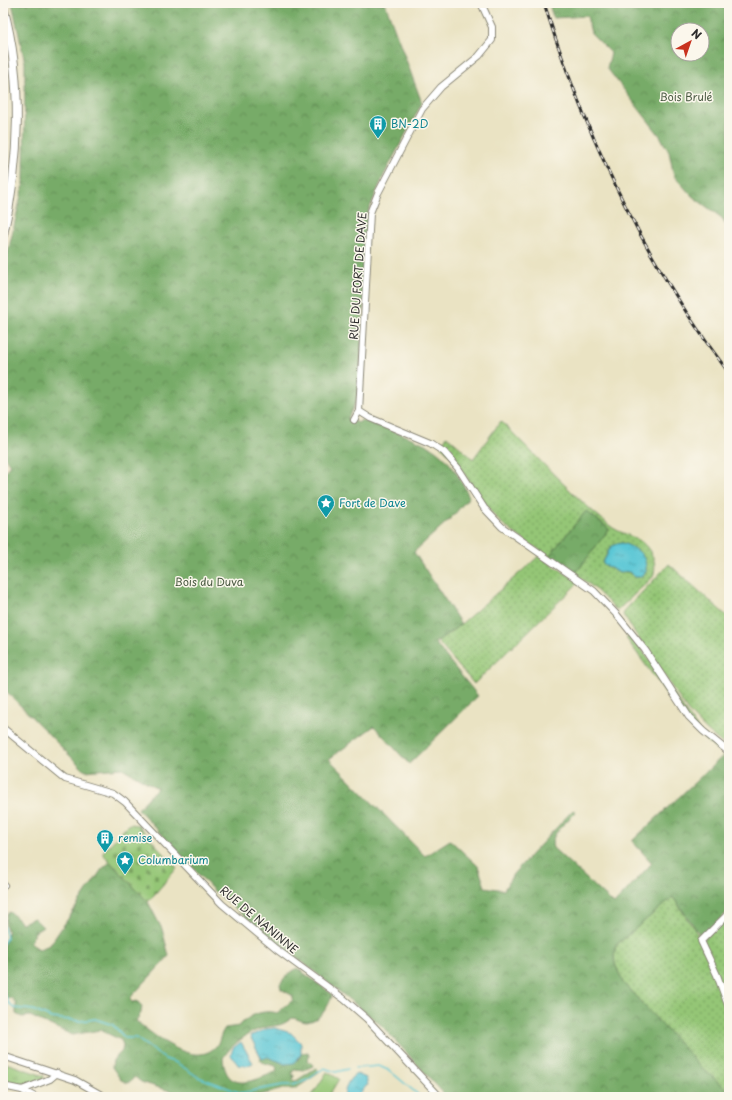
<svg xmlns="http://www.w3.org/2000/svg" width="732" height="1100" viewBox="0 0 732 1100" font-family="'Playpen Sans',sans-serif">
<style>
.grass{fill:url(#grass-dots);stroke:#607850;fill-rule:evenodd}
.forest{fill:url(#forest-crowns);stroke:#516b49;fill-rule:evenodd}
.cemetery{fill:url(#cemetery-stones);stroke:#607850}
.park{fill:url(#park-tufts);stroke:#607850}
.pitch{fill:#94c676;stroke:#607850}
.water{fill:url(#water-ripples);stroke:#437980}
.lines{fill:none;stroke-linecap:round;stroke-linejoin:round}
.stream{stroke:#5bc7d5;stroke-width:1.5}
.minor-casing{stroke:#8a8777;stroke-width:8}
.major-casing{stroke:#8a8777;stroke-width:10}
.minor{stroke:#fff;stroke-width:6}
.major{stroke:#fff;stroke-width:8}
.rail-casing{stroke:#2b2b2b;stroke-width:3}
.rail{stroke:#fbf7ec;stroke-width:1.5;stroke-dasharray:4.5;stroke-linecap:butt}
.labels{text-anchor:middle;stroke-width:3;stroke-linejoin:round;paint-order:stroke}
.park-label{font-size:11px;fill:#4a5a42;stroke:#fbf7ec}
.culture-label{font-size:11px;fill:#0d838f;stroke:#fbf7ec;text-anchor:start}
.street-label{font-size:11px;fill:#2b2b2b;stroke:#fbf7ec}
</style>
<defs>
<pattern id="grass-dots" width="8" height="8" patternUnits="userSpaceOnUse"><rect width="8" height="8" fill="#94c676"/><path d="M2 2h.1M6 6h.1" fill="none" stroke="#79a161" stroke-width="1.8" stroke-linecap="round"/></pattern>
<pattern id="forest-crowns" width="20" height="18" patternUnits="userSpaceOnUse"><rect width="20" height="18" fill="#77ab67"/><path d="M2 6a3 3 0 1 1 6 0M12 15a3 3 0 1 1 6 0" fill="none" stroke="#628b55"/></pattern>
<pattern id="cemetery-stones" width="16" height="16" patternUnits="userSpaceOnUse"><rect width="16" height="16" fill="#94c676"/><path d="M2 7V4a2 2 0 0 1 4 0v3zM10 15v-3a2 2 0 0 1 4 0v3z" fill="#79a161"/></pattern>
<pattern id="park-tufts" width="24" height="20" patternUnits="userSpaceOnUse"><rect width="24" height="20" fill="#94c676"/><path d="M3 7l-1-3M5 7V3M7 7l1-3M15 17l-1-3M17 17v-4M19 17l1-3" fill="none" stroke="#79a161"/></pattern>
<pattern id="water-ripples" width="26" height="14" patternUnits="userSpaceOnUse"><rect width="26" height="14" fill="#5bc7d5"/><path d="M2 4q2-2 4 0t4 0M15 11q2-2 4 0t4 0" fill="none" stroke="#4ba2ad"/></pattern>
</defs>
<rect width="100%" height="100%" fill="#fbf7ec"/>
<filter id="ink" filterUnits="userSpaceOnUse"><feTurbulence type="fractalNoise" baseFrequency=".025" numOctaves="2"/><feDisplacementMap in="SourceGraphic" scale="8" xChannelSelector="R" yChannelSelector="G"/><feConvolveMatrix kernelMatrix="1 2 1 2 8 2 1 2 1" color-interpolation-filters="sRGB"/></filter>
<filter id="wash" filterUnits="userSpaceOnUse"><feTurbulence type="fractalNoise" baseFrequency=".012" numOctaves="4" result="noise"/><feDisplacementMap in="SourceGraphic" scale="16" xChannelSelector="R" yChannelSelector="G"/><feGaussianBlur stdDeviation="0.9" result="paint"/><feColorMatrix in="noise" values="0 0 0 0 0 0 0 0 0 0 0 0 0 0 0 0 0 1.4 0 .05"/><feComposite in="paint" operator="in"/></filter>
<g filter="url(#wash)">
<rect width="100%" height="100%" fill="#eae3c3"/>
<!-- grass -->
<g class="grass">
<path d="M501,421C536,456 570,493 609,525C619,534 638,536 646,546C654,556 657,564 653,577L619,609H615L593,587L575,574L609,529L586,511L549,556C529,543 507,531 492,513C473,491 462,465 441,446L447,436L473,459ZM623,543C637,549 647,555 646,572L640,577H635C630,571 626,571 619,573L602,563C610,551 606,545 623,543Z"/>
<polygon points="539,556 579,582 474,684 437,641 461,624"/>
<polygon points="669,564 729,618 729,749 706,730 688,711 623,615 625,610"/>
<polygon points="631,634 700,732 721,750 719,752 689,725 626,638"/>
<polygon points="673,897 702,941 729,913 729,1091 703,1069 623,983 615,964 614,956 616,945"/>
</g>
<!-- forest -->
<g class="forest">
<path d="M12,3H385L422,103L384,175L368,212L359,395L348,418L358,423L362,420C381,427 424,440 438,452C453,464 462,481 469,497L453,516L414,552L461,624L435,643L478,696L409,764L374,726L329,759L425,856L450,840L478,866L485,887L504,890L513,874L573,810L576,812C568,821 548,835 553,848L614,904L652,863L632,841L726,753L729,755V910L704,936H701L673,897L616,945L614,956L615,964L623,983L703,1069L729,1091V1097H447L381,1025L216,893L138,809L157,788L122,768L85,771L3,688V474L10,465L3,454V274L24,182L25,63Z"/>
<path d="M549,3H729V230L722,218L692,196L674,176L669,152L660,136L607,68L611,53L591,33L587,16L553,18ZM678,30H702V54H678Z"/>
<polygon points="586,511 609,529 575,574 549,556"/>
<path d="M110,862L148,902L162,929L169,956L131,997L130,1000L132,1002L137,1001L142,1006L141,1013L136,1021C154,1035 196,1071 217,1045C220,1040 221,1033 225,1028L239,1026C249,1015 263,1009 277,1013L293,1000V996L281,989L280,984L286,976L297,968L331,993L332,996C328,1007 321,1020 307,1022C301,1022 297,1018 292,1018C279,1028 277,1024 263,1028C248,1032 231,1045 223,1058C226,1095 254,1081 277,1071L276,1066L264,1063L260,1060L262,1054L298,1060L302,1053L308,1052L309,1055L308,1061L312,1063L313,1066L304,1070L295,1069L292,1073L294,1076L293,1080L296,1081L314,1069H317L319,1073L295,1089H283L253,1097H189L141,1082L135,1077L128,1083L121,1080L112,1067L113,1060L122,1051L123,1045L121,1040L100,1030L72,1035L30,1016L22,1017L16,1014V1004L12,998H3V946L8,933L5,923L7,914L10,912L22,923L34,918L43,927L35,932L30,943L39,949L50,945L102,869Z"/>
</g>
<!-- cemetery -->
<polygon class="cemetery" points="129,824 138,825 177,868 148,902 102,853"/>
<!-- park -->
<polygon class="park" points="3,1062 44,1076 43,1079 28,1084 3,1082"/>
<!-- pitch -->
<polygon class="pitch" points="327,1072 339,1079 328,1097 311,1097"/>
<!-- water -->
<g class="water">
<path d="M622,543C638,549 647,554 646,572L640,577H635C630,571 626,570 619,573L602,563C611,552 606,545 622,543Z"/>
<polygon points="275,1028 291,1033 301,1043 301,1054 294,1063 285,1064 268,1057 262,1059 250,1036 266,1029"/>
<polygon points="241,1042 253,1063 246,1066 238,1065 231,1055 233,1048"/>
<path d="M357,1074L366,1078L368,1085L366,1086L358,1097H345C343,1089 350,1076 357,1074Z"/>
</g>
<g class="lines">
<!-- stream -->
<g class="stream">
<polyline points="3,925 7,937 3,943"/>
<polyline points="3,992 8,1002 14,1008 33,1010 51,1018 81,1021 95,1019 113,1025 125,1038 136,1038 165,1059 177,1063 198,1077 241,1093 283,1085 293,1085 308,1080 324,1068 336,1072 348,1069"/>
<polyline points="355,1068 379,1066 390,1071 421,1097"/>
</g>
</g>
</g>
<g filter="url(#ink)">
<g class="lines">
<!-- minor casing -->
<g class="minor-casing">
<g id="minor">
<polyline points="481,3 492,27 492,40 479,56 441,87 422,109 378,193 370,213 359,411 370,418 430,443 444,452 458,468 484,508 502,527 594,591 617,615 645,650 689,717 703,731 729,752"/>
<polyline points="354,420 359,411"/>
<polyline points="3,728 65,779 113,793 125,802 222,904 276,949 344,999 367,1019 440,1097"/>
<polyline points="3,884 4,885"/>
<polyline points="729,913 701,941 717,975 729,1008"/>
<polyline points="3,1056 75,1080 105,1097"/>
<polyline points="3,1086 22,1090 50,1079 57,1073"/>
<polyline points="22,1090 35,1097"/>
</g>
</g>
<!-- major casing -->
<g class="major-casing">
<path id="major" d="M3,7C23,81 20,161 3,235"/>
</g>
<!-- minor -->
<use href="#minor" class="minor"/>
<!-- major -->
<use href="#major" class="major"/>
<!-- rail casing -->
<g class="rail-casing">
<g id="rail">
<path d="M544,3C585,135 645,262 729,373"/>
<polyline points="3,84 5,109 3,169"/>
</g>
</g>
<!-- rail -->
<use href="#rail" class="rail"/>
</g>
</g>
<!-- icons -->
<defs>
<g id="building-pin" transform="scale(0.9)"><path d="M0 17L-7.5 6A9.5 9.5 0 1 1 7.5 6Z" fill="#0f9aa8" stroke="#fbf7ec"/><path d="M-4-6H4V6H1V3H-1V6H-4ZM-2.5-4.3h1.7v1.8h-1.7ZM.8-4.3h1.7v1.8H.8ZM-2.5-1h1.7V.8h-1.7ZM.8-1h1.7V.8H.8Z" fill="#fff"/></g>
<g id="sight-pin" transform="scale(0.9)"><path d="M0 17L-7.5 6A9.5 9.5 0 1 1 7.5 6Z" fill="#0f9aa8" stroke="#fbf7ec"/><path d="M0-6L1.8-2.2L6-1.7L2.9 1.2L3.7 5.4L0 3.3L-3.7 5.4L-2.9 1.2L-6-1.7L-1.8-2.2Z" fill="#fff"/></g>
</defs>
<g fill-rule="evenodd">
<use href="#building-pin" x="378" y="124"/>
<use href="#sight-pin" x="326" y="503"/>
<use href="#building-pin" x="105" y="838"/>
<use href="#sight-pin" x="125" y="860"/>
</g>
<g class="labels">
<!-- park labels -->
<g class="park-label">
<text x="686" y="101">Bois Brulé</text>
<text x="209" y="586">Bois du Duva</text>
</g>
<!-- culture labels -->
<g class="culture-label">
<text x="391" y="128">BN-2D</text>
<text x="339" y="507">Fort de Dave</text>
<text x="118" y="842">remise</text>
<text x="138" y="864">Columbarium</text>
</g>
<!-- street labels -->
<g class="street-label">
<text transform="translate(358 276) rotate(-86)" y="4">RUE DU FORT DE DAVE</text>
<text transform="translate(259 920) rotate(40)" y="4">RUE DE NANINNE</text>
</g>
</g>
<!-- margin -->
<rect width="732" height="1100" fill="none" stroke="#fbf7ec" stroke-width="16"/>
<!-- north arrow -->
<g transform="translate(690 42) rotate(40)"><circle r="19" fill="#fbf7ec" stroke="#a8a59f"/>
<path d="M0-3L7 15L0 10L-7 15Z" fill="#c8321e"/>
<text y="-6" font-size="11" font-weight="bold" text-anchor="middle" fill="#2b2b2b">N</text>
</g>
</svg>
